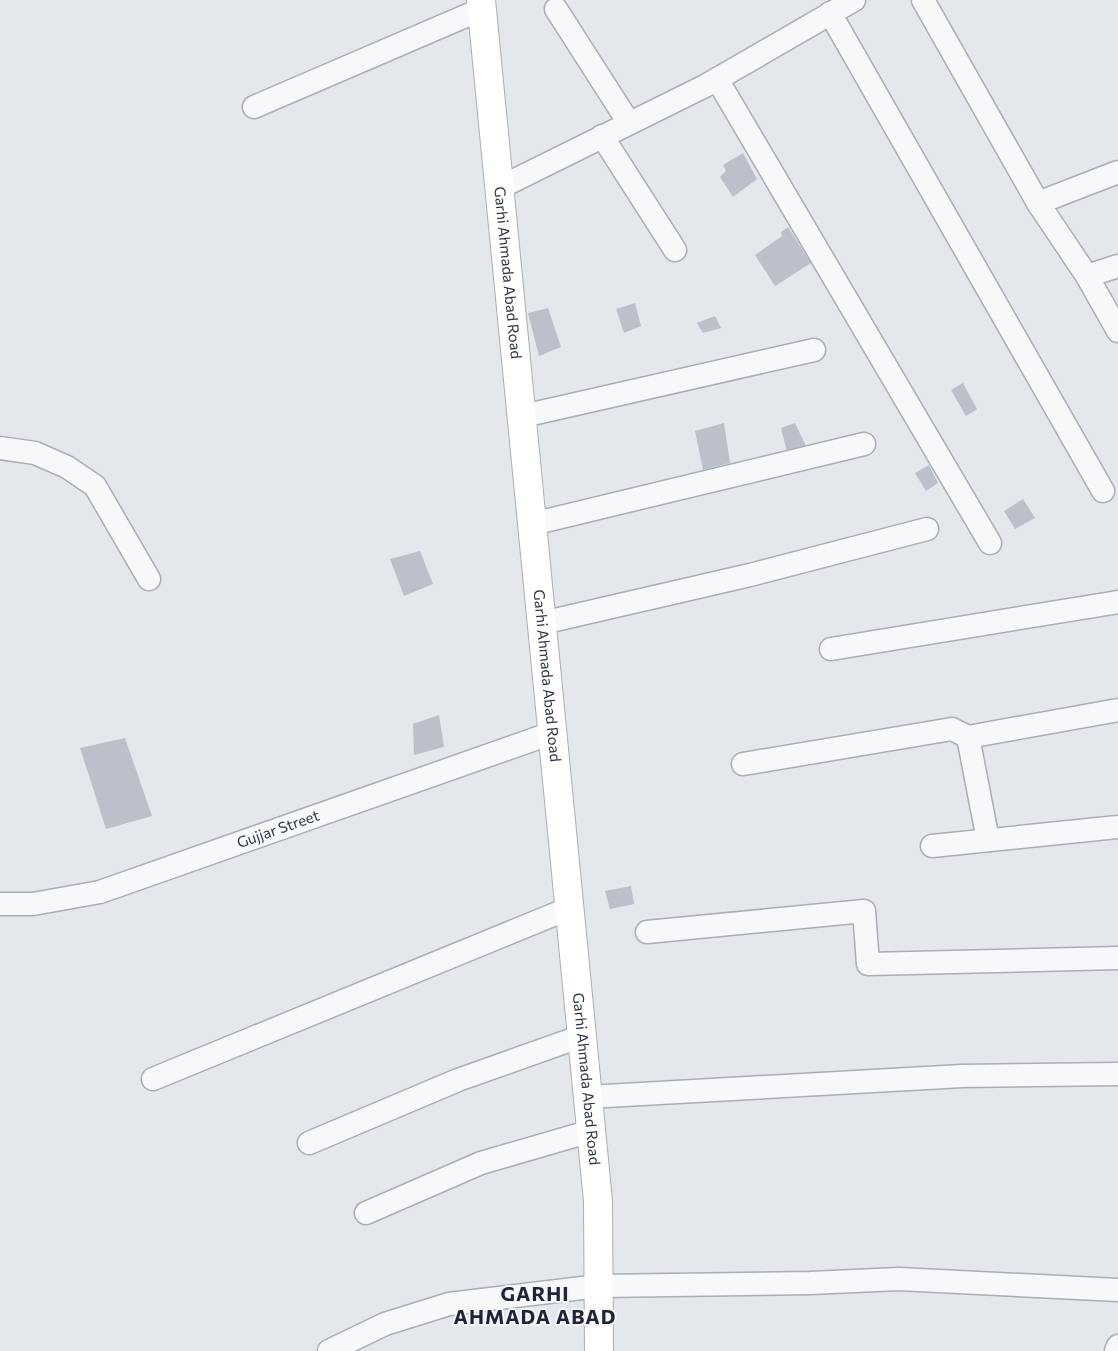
<svg xmlns="http://www.w3.org/2000/svg" width="1118" height="1351" viewBox="0 0 1118 1351" font-family="Commissioner,sans-serif">
<style>
.building{fill:#bbc0ca}
.lines{fill:none;stroke-linecap:round;stroke-linejoin:round}
.street-casing{stroke:#a9aeb7;stroke-width:25}
.secondary-casing{stroke:#a9aeb7;stroke-width:30}
.street{stroke:#f7f8fa;stroke-width:22}
.secondary{stroke:#fff;stroke-width:28}
.labels{text-anchor:middle;stroke-width:4;stroke-linejoin:round;paint-order:stroke}
.street-label{font-size:15px;fill:#2b3445;stroke:#f4f6f9}
.district-label{font-size:20px;font-weight:bold;letter-spacing:1px;fill:#1d2536;stroke:#f4f6f9}
</style>
<rect width="100%" height="100%" fill="#e4e7ec"/>
<!-- building -->
<g class="building">
<polygon points="743,153 757,179 733,197 720,177 726,171 723,165"/>
<polygon points="788,227 811,263 775,286 755,255 782,236 781,232"/>
<polygon points="635,303 641,326 624,333 616,309"/>
<polygon points="548,308 561,347 539,356 528,313"/>
<polygon points="715,316 721,328 703,333 697,323"/>
<polygon points="963,383 977,409 966,416 951,390"/>
<polygon points="724,423 730,463 703,470 695,431"/>
<polygon points="795,423 806,446 787,452 781,428"/>
<polygon points="929,465 938,483 926,491 915,473"/>
<polygon points="1023,499 1035,518 1015,529 1004,511"/>
<polygon points="420,551 433,584 404,596 390,559"/>
<polygon points="439,715 444,747 414,755 413,724"/>
<polygon points="125,738 152,816 106,829 80,748"/>
<polygon points="631,886 634,904 610,909 605,891"/>
</g>
<g class="lines">
<!-- street casing -->
<g class="street-casing">
<g id="street">
<polyline points="923,0 1038,203 1087,276 1118,331"/>
<polyline points="556,9 629,123"/>
<polyline points="830,13 1103,491"/>
<polyline points="717,79 990,543"/>
<polyline points="254,107 482,9"/>
<polyline points="602,136 675,250"/>
<polyline points="501,187 705,86 854,0"/>
<polyline points="1038,203 1118,172"/>
<polyline points="1087,276 1118,266"/>
<polyline points="523,416 814,350"/>
<polyline points="0,448 35,453 67,467 95,486 149,579"/>
<polyline points="532,524 864,444"/>
<polyline points="542,623 750,575 927,529"/>
<polyline points="831,649 1118,602"/>
<polyline points="968,737 988,840"/>
<polyline points="743,764 952,729 968,737 1118,710"/>
<polyline points="932,846 1118,827"/>
<path id="s1" d="M0,904H33L100,892L552,733"/>
<polyline points="647,932 864,911 868,964 1118,958"/>
<polyline points="153,1079 570,908"/>
<polyline points="588,1097 962,1076 1118,1074"/>
<polyline points="309,1143 458,1080 582,1036"/>
<polyline points="366,1213 481,1163 591,1131"/>
<polyline points="329,1351 385,1324 449,1304 599,1286 810,1283 899,1279 1118,1290"/>
<polyline points="1116,1351 1118,1346"/>
</g>
</g>
<!-- secondary casing -->
<g class="secondary-casing">
<g id="secondary">
<path id="s2" d="M481,0L598,1201L599,1351"/>
</g>
</g>
<!-- street -->
<use href="#street" class="street"/>
<!-- secondary -->
<use href="#secondary" class="secondary"/>
</g>
<g class="labels">
<!-- street labels -->
<g class="street-label">
<text dy="5" stroke="none"><textPath href="#s2" startOffset="274">Garhi Ahmada Abad Road</textPath></text>
<text dy="5" stroke="none"><textPath href="#s2" startOffset="679">Garhi Ahmada Abad Road</textPath></text>
<text dy="5" stroke="none"><textPath href="#s1" startOffset="290">Gujjar Street</textPath></text>
<text dy="5" stroke="none"><textPath href="#s2" startOffset="1084">Garhi Ahmada Abad Road</textPath></text>
</g>
<!-- district labels -->
<g class="district-label">
<text x="535" y="1301">GARHI<tspan x="535" dy="23">AHMADA ABAD</tspan></text>
</g>
</g>
</svg>
